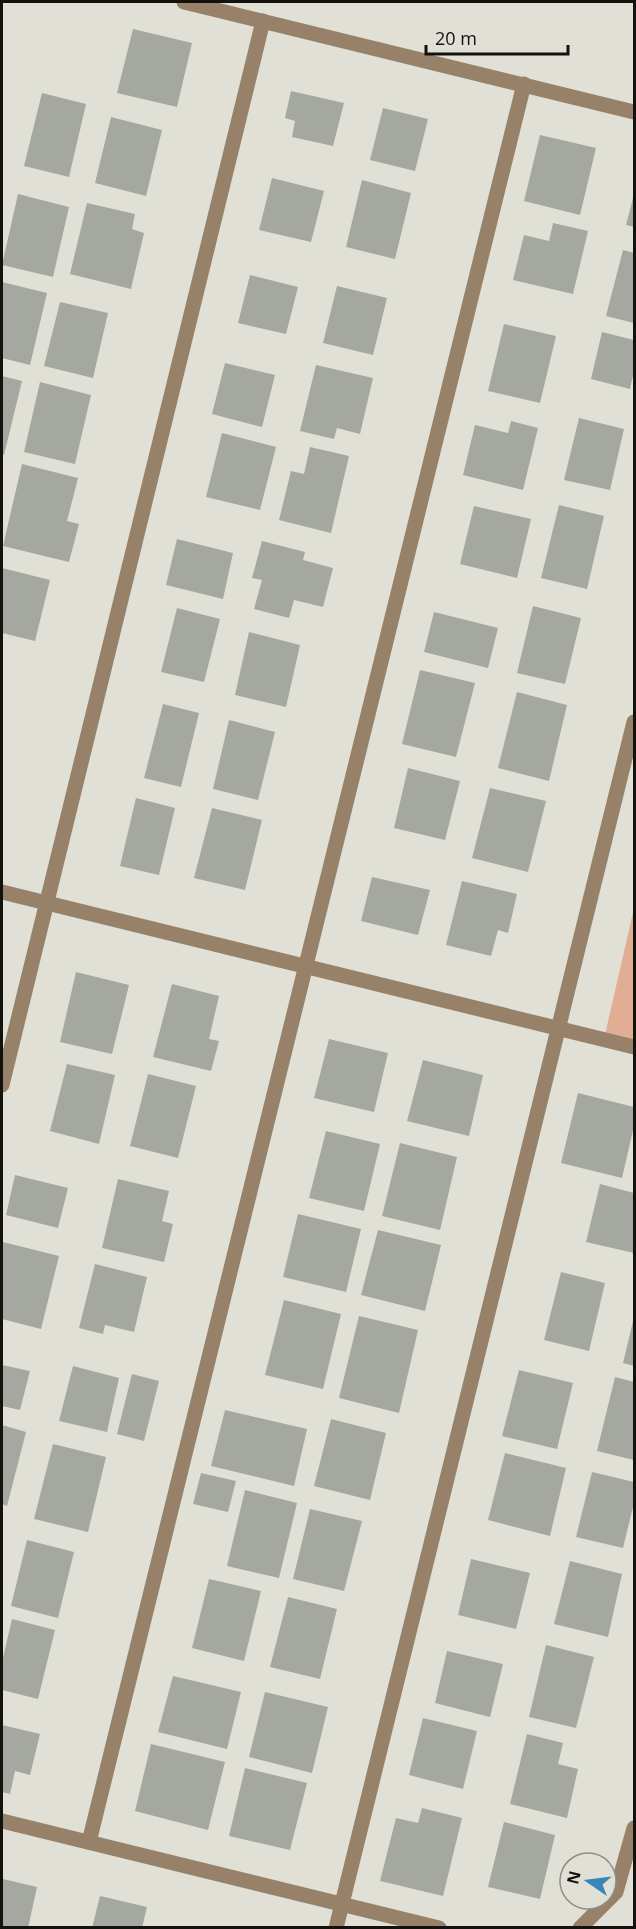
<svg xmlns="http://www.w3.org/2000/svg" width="636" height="1929" viewBox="0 0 636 1929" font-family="'Open Sans',sans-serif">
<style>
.green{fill:#e2ad95}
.building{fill:#a4a8a0}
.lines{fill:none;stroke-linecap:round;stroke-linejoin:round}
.minor{stroke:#978269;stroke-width:15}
</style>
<rect width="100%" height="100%" fill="#e1e0d7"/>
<!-- green -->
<polygon class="green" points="634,908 634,1046 604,1039"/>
<!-- building -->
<g class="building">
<polygon points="133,29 192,43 177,107 117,93"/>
<polygon points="291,91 344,103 333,146 292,137 295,121 285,118"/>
<polygon points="42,93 86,104 69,177 24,166"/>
<polygon points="383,108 428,119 415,171 370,160"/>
<polygon points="111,117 162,130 146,196 95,183"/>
<polygon points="540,135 596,148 580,215 524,201"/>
<polygon points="272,178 324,191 311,242 259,230"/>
<polygon points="362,180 411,193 395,259 346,247"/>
<polygon points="18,194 69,207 53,277 2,265"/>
<polygon points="634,194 634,227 626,225"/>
<polygon points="87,203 135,214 132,229 144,233 131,289 70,274"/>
<polygon points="553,223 588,231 573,294 513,280 524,235 549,241"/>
<polygon points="623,250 634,253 634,323 606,316"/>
<polygon points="250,275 298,287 286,334 238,323"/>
<polygon points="2,282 47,293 30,365 2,358"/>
<polygon points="337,286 387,298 373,355 323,343"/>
<polygon points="60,302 108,313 93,378 44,366"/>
<polygon points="504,324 556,336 540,403 488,391"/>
<polygon points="602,332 634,340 634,371 630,389 591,379"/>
<polygon points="225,363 275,375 262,427 212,414"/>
<polygon points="316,365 373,378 360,434 337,428 334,439 300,431"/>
<polygon points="2,376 22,381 4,455 2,455"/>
<polygon points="40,382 91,395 75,464 24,452"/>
<polygon points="579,418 624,429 610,490 564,480"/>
<polygon points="511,421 538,428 523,490 463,475 475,425 508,433"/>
<polygon points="222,433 276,447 260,510 206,497"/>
<polygon points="310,447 349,456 331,533 279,520 291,471 304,474"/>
<polygon points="22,464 78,478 67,521 79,524 69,562 3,546"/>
<polygon points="559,505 604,516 587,589 541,578"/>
<polygon points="474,506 531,519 517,578 460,564"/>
<polygon points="177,539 233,553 223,599 166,585"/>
<polygon points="262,541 305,552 303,560 333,568 323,607 294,600 289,618 254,609 262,580 252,578"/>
<polygon points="2,568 50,580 35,641 2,633"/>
<polygon points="533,606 581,618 565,684 517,673"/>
<polygon points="177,608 220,619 204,682 161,672"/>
<polygon points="434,612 498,628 488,668 424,652"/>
<polygon points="249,632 300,645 286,707 235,695"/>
<polygon points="420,670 475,683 456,757 402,744"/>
<polygon points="517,692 567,705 549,781 498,768"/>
<polygon points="163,704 199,713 181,787 144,778"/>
<polygon points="229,720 275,732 258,800 213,789"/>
<polygon points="408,768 460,781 445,840 394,828"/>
<polygon points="490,788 546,801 528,872 472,858"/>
<polygon points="136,798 175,808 159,875 120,866"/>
<polygon points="212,808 262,820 245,890 194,878"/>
<polygon points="372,877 430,890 418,935 361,921"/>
<polygon points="462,881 517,894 508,933 498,930 491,956 446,945"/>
<polygon points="76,972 129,985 112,1054 60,1042"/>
<polygon points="172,984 219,996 209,1039 219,1041 211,1071 153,1057"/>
<polygon points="329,1039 388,1053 374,1112 314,1098"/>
<polygon points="423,1060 483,1075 469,1136 407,1121"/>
<polygon points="67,1064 115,1075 99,1144 50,1131"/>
<polygon points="148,1074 196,1086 178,1158 130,1146"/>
<polygon points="578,1093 634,1107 634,1126 622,1178 561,1163"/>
<polygon points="326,1131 380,1144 364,1211 309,1198"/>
<polygon points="400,1143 457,1157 440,1230 382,1216"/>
<polygon points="15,1175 68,1188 58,1228 6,1215"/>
<polygon points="118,1179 169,1191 162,1221 173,1224 164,1262 102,1248"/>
<polygon points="600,1184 634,1193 634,1253 586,1242"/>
<polygon points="298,1214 361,1229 346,1292 283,1277"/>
<polygon points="378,1230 441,1245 425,1311 361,1295"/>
<polygon points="3,1242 59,1256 41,1329 2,1319"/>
<polygon points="95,1264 147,1277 134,1332 105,1325 103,1334 79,1328"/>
<polygon points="561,1272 605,1283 589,1351 544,1340"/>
<polygon points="284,1300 341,1314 323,1389 265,1375"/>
<polygon points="359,1316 418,1330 399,1413 339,1398"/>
<polygon points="634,1317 634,1366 623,1363"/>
<polygon points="2,1365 30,1371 20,1410 2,1406"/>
<polygon points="73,1366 119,1378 107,1432 59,1421"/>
<polygon points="519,1370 573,1383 557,1449 502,1436"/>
<polygon points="132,1374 159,1381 144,1441 117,1434"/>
<polygon points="615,1377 634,1382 634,1460 597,1451"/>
<polygon points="225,1410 307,1429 294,1486 211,1466"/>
<polygon points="331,1419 386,1433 370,1500 314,1486"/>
<polygon points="2,1425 26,1432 7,1506 2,1504"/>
<polygon points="53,1444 106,1457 88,1532 34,1519"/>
<polygon points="505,1453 566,1468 550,1536 488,1520"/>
<polygon points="592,1472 634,1482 634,1503 623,1548 576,1537"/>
<polygon points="201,1473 236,1481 228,1512 193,1504"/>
<polygon points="245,1490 297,1503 279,1578 227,1566"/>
<polygon points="310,1509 362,1521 344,1591 293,1579"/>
<polygon points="27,1540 74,1552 58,1618 11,1606"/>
<polygon points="471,1559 530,1573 516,1629 458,1615"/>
<polygon points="570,1561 622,1574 608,1637 554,1624"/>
<polygon points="209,1579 261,1591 244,1661 192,1648"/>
<polygon points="288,1597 337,1609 320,1679 270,1667"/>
<polygon points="12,1619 55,1630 38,1699 2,1690 2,1662"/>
<polygon points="546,1645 594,1657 576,1728 529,1717"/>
<polygon points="447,1651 503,1664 490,1717 435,1703"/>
<polygon points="173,1676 241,1692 227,1749 158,1732"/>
<polygon points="265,1692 328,1707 312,1773 249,1757"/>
<polygon points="423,1718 477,1731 463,1789 409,1775"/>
<polygon points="2,1725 40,1734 30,1775 15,1771 10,1794 2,1792"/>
<polygon points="527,1734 563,1743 558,1764 578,1769 567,1818 510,1804"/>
<polygon points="151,1744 225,1762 208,1830 135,1811"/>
<polygon points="245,1768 307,1783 290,1850 229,1836"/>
<polygon points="422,1808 462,1818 443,1896 380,1881 396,1818 418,1823"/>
<polygon points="504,1822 555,1835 540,1899 488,1887"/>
<polygon points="3,1879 37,1887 28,1928 2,1928"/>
<polygon points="100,1896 147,1907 142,1928 92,1928"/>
</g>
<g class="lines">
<!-- minor -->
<g class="minor">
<polyline points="184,2 634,112"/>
<polyline points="2,892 634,1047"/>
<polyline points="2,1085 263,21"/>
<polyline points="2,1821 439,1928"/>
<polyline points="89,1842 524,84"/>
<polyline points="336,1928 634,722"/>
<polyline points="580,1928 616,1892 634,1828"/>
</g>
</g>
<!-- border -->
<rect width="636" height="1929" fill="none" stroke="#13120f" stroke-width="6"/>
<!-- north arrow -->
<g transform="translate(588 1881) rotate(284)"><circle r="28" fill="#e1e0d7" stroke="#8f8e87" stroke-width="1.5"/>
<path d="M0-4.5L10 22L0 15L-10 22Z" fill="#3786b8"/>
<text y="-9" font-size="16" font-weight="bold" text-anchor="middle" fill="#13120f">N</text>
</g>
<!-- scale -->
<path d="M426 45v9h142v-9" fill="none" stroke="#13120f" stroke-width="3"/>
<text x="435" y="45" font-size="18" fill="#13120f" stroke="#e1e0d7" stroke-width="4.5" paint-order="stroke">20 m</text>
</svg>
